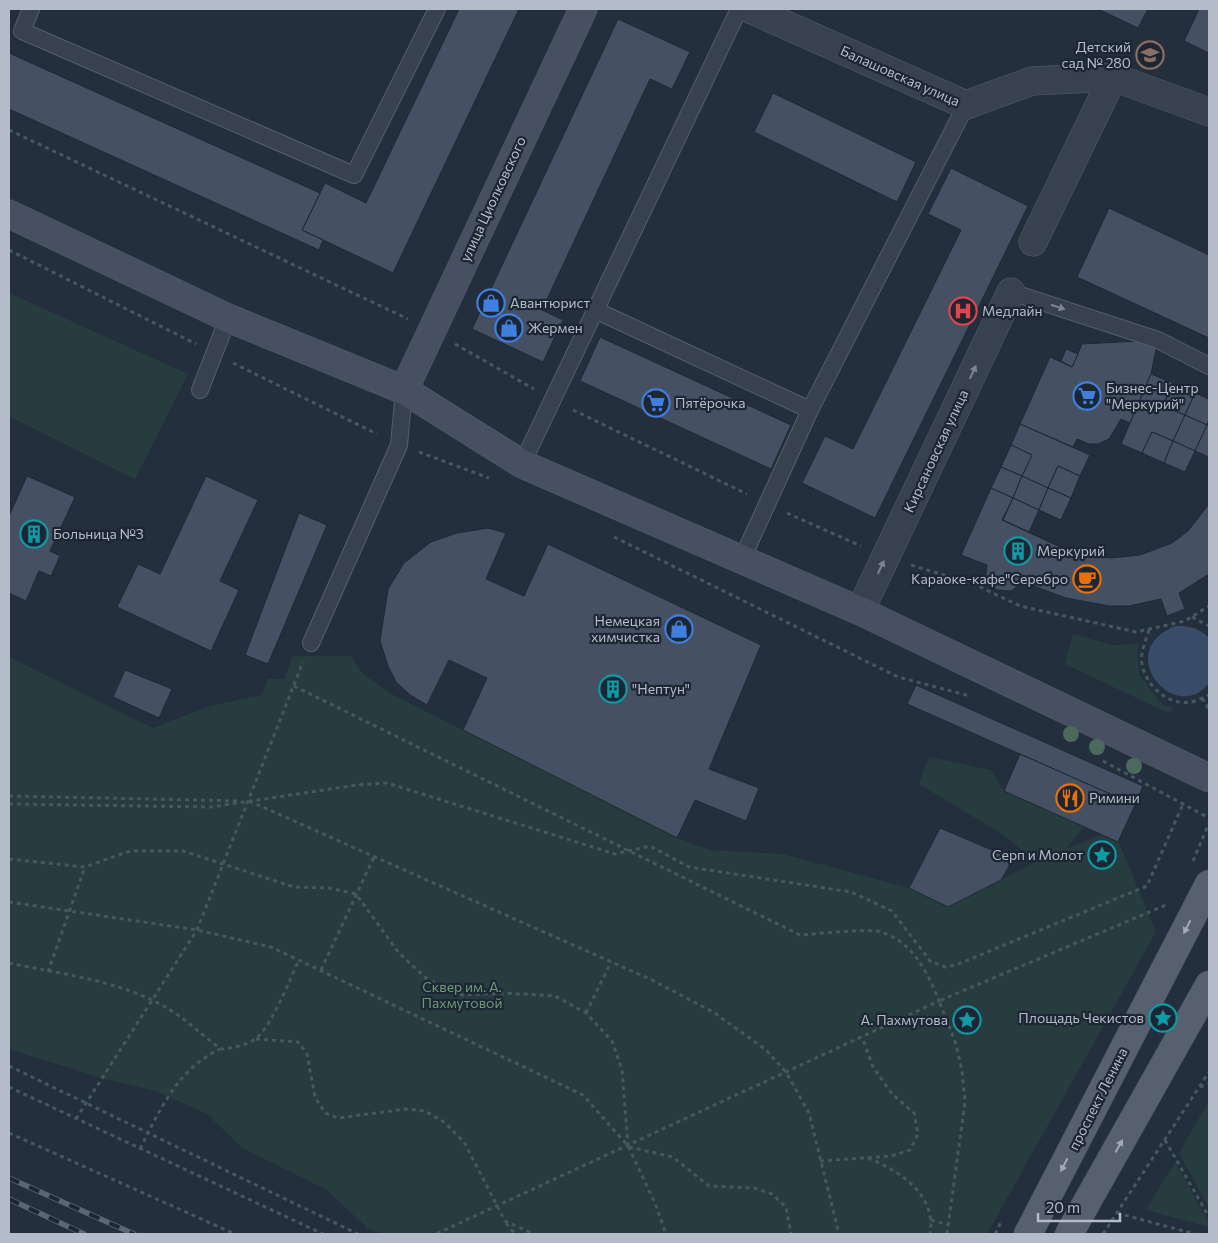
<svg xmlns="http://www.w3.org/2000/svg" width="1218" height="1243" viewBox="0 0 1218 1243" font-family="Commissioner,sans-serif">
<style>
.green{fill:#263c3f}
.water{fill:#394c67}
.building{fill:#455162;stroke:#1f2835}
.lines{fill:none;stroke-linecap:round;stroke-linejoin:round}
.lane-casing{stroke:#565f6c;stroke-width:18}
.street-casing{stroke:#565f6c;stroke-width:29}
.secondary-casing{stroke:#565f6c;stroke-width:29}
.primary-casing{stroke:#414a57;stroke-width:29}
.path{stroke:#44595c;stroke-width:3;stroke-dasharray:4 4;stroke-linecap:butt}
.lane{stroke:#38414e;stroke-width:16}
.street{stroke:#38414e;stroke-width:28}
.secondary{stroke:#465061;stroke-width:28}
.primary{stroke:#56606e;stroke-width:28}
.rail-casing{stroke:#5a6575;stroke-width:5.5}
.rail{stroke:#1d2633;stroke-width:4;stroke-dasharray:11;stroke-linecap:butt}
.tree{fill:#4b6a5d}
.oneway{fill:#7c8592}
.oneway2{fill:#a1aab7}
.labels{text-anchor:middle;stroke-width:4.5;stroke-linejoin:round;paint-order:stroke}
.poi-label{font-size:14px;fill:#b4bcc9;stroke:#1d2633;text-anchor:start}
.street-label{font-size:14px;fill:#b4bcc9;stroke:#1d2633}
.park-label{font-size:14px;fill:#6b9a76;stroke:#1d2633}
</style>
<rect width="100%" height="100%" fill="#242f3e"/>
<!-- green -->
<g class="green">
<polygon points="9,293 188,374 135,479 9,416"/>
<polygon points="1073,634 1111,645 1138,644 1137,655 1139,675 1162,704 1174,708 1168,713 1065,664"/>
<polygon points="293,656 351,656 363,674 395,696 677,838 710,850 783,854 909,888 948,907 1047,856 1032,859 1005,836 919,784 929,757 991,770 1004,791 1085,826 1066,849 1103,834 1118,840 1156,932 987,1234 383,1234 367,1228 327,1190 242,1148 207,1114 156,1091 105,1079 9,1049 9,657 153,728 210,706 262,695 268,679 284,679"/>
<polygon points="1209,1101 1209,1208 1179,1153"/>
<polygon points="1175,1162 1209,1223 1209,1227 1146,1210"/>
</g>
<!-- water -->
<path class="water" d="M1176,626C1189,626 1200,628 1209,638V683C1175,727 1111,650 1176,626Z"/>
<!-- building -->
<g class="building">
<polygon points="459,9 519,9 393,273 302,230 325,183 366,203"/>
<polygon points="1098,9 1148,9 1138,28"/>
<polygon points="1199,9 1209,9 1209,53 1184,41"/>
<polygon points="618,19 690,52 672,89 650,79 542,310 563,320 543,362 472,329"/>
<polygon points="9,53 320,193 302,230 323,240 319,250 9,109"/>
<polygon points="773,93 916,162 897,202 754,132"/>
<polygon points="951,168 1028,206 875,518 802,483 825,436 853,449 961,230 928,214"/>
<polygon points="1109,208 1209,255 1209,338 1077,277"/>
<polygon points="600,337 791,425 771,469 580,381"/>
<polygon points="1158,340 1151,374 1130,423 1121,419 1109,439 1098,444 1089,444 1077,439 1073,447 1020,424 1050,357 1072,367 1082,344"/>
<polygon points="1066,349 1078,354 1072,367 1061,361"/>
<polygon points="1151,374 1173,383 1163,406 1185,415 1173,441 1152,432 1142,453 1121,444"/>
<polygon points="1173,383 1195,393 1185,415 1163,406"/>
<polygon points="1195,393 1209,399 1209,419 1207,425 1185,415"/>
<polygon points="1185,415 1207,425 1195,451 1173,441"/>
<polygon points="1020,424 1090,455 1080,476 1058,466 1048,488 1022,476 1032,455 1011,445"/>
<polygon points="1207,425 1209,426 1209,457 1195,451"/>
<polygon points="1152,432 1173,441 1164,463 1142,453"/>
<polygon points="1173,441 1195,451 1185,472 1164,463"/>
<polygon points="1011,445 1032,455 1022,476 1001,467"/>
<polygon points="1058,466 1080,476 1071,498 1048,488"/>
<polygon points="1001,467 1022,476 1013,498 991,488"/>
<polygon points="27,476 75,497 50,551 60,556 51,576 39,571 26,601 9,593 9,516"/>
<polygon points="206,476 258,500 220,581 239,590 211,651 117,607 138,564 160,574"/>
<polygon points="1022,476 1048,488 1039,510 1013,498"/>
<polygon points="991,488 1013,498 1002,520 1058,546 1095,556 1111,558 1140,555 1172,543 1188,531 1209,504 1209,574 1179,593 1185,609 1167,616 1161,599 1129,606 1109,606 1066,598 1023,582 1011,591 997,590 988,582 986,575 987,565 961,555"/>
<polygon points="1048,488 1071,498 1061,520 1039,510"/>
<polygon points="1013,498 1039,510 1029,532 1003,520"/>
<polygon points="299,513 327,525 268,664 245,655"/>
<polygon points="488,528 506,533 486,579 524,596 548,544 761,645 709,769 759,788 746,821 695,800 677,838 463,730 487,678 449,660 427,705 410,695 396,682 388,666 380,641 388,589 404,563 431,542 457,533"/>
<polygon points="125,670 172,689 159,718 113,697"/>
<polygon points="916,685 1143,786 1135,805 907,704"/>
<polygon points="1020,754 1135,805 1118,842 1004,791"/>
<polygon points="940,828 1013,859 1001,880 948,907 909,888"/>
</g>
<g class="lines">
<!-- lane casing -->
<g class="lane-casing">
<g id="lane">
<polyline points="31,9 22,31 354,175 437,9"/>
<polyline points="1011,292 1158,340 1209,366"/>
<polyline points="595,310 810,410"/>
<polyline points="200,390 228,318"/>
<polyline points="522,464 739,9"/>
<polyline points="742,559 810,410 966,105"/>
<polyline points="311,643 399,445 404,390"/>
</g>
</g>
<!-- street casing -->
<g class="street-casing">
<g id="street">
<polyline points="750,9 966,105 1032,81 1113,77"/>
<polyline points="1033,242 1113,77 1209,112"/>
<polyline points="860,611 1011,292"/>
</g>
</g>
<!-- secondary casing -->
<g class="secondary-casing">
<g id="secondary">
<polyline points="9,214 228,318 404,390 522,464 860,611 1209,778"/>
<polyline points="404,390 583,9"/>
</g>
</g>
<!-- primary casing -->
<g class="primary-casing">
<g id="primary">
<polyline points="1028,1234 1209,884"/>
<polyline points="1069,1234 1209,985"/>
</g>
</g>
<!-- path -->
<g class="path">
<polyline points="9,130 408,319"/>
<polyline points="9,250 196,344"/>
<polyline points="455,344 534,389"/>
<polyline points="233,363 377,434"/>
<polyline points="573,410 747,494"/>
<polyline points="419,452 489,478"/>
<polyline points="787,513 861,546"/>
<polyline points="614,537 898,677 970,696"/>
<polyline points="911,565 976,585 1020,606 1136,632 1185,621 1209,606"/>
<polyline points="1192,617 1209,626"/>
<path d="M1149,630C1146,640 1140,653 1142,664C1146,686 1168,706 1191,702C1197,701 1204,697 1209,695"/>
<path d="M294,686L800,935C815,934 871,928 881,932C913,942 928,973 939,1001L436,1234"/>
<polyline points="1202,698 1209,709"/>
<polyline points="1103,761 1209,818"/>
<polyline points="9,796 240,801"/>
<polyline points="249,801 652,980 713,1012 765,1049 786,1072 809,1113 839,1234"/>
<polyline points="9,804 211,807 357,785 387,783 615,854 650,846 689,867 851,892 892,911 930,961 945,967 956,965 1147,886 1183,804"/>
<polyline points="9,859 85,867 130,851 183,851 294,887 329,888 356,894 399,953 427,979 462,995 505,993 555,996 586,1013 612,1041 622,1070 628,1146"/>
<polyline points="1193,861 1209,823"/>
<polyline points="9,902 197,930 271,947 583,1095 628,1146 655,1203 666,1234"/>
<path d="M9,963C66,975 134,982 182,1018C195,1028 207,1039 221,1049C232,1048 245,1046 255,1039C271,1028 290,979 299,960"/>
<polyline points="321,970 374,857"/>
<polyline points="48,972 85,867"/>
<polyline points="586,1013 611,962"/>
<polyline points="256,1039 298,1042 307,1054 315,1097 325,1113 338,1118 406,1109 425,1111 444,1122 464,1142 505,1221 534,1234"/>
<polyline points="9,1066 358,1234"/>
<polyline points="9,1087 323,1234"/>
<polyline points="1200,1087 1209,1084"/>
<polyline points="76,1119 197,930 303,662"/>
<polyline points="9,1133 235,1234"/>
<polyline points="1165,1140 1209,1217"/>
<polyline points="629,1147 673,1157 709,1186 754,1188 772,1194 786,1207 791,1234"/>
<path d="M140,1149C160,1109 178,1069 220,1049"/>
<path d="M868,1158C900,1171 937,1195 930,1234"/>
<polyline points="820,1161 891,1156 910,1150 918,1134 914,1113 892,1094 873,1067 862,1037"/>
<polyline points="1117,1213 1195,1234"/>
<polyline points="931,1220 949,1225"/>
<polyline points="506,1223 515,1234"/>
<polyline points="947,1234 965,1102 962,1071 956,1044 939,1001 1166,905"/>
<polyline points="995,1234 1001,1222"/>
<polyline points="1103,1234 1209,1072"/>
</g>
<!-- lane -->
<use href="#lane" class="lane"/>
<!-- street -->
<use href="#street" class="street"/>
<!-- secondary -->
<use href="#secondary" class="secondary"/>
<!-- primary -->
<use href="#primary" class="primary"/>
<!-- rail casing -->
<g class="rail-casing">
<g id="rail">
<polyline points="9,1178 134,1234"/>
<polyline points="9,1199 84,1234"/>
</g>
</g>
<!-- rail -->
<use href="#rail" class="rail"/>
</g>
<!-- trees -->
<g class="tree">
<circle cx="1071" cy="734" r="8"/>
<circle cx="1097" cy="747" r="8"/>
<circle cx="1134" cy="766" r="8"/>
</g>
<!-- one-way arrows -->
<defs><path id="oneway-solid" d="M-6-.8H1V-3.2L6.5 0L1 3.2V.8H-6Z" transform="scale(1.25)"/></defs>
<g class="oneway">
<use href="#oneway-solid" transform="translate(1058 307) rotate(18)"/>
<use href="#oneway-solid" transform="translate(973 372) rotate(-65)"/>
<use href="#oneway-solid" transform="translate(881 567) rotate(-65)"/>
</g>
<g class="oneway2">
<use href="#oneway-solid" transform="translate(1187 927) rotate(117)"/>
<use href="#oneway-solid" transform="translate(1119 1146) rotate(-61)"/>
<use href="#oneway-solid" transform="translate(1064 1165) rotate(117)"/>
</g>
<!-- icons -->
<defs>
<g id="school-ring" transform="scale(1.4375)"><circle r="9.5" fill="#1d2633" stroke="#8d6e63" stroke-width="1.5"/><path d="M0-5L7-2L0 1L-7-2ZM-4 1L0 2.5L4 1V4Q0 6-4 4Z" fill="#8d6e63"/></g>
<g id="shop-ring" transform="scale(1.4375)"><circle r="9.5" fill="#1d2633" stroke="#3f7fe0" stroke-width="1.5"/><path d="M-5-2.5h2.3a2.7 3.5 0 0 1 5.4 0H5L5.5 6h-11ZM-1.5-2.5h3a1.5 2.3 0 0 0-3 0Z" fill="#3f7fe0"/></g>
<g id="hospital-ring" transform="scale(1.4375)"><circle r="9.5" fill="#1d2633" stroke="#e0444e" stroke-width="1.5"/><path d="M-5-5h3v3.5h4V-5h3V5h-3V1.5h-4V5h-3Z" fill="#e0444e"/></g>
<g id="supermarket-ring" transform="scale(1.4375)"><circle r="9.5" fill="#1d2633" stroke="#3f7fe0" stroke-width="1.5"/><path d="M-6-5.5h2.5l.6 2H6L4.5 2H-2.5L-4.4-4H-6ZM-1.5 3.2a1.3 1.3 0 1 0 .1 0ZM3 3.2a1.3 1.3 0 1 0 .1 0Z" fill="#3f7fe0"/></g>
<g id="building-ring" transform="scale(1.4375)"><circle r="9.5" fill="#1d2633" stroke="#0f9aa8" stroke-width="1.5"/><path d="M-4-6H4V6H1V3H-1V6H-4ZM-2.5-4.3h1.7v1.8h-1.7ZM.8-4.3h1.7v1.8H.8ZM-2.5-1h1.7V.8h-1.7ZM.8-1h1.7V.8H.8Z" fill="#0f9aa8"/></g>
<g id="cafe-ring" transform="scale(1.4375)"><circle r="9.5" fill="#1d2633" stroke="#e8710a" stroke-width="1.5"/><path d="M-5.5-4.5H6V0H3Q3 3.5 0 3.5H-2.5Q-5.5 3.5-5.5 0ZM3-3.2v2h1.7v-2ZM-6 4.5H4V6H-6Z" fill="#e8710a"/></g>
<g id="restaurant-ring" transform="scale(1.4375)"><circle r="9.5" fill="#1d2633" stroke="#e8710a" stroke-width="1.5"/><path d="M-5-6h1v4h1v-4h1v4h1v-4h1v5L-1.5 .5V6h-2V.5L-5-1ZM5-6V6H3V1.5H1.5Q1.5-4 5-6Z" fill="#e8710a"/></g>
<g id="sight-ring" transform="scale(1.4375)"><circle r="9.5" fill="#1d2633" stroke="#0f9aa8" stroke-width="1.5"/><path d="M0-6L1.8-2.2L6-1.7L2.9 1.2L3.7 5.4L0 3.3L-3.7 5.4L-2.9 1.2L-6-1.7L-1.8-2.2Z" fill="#0f9aa8"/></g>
</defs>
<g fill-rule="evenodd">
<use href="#school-ring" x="1150" y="55"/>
<use href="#shop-ring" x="491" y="303"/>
<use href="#hospital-ring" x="963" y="311"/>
<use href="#shop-ring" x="509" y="328"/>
<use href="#supermarket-ring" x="1087" y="396"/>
<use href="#supermarket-ring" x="656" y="403"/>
<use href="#building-ring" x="34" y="534"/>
<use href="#building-ring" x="1018" y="551"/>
<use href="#cafe-ring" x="1087" y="579"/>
<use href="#shop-ring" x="679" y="629"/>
<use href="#building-ring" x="613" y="689"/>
<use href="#restaurant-ring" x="1070" y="798"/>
<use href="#sight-ring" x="1102" y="855"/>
<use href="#sight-ring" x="1163" y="1018"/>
<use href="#sight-ring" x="967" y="1020"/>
</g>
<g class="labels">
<!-- poi labels -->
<g class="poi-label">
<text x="1131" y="52" text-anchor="end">Детский<tspan x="1131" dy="16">сад № 280</tspan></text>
<text x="510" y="308">Авантюрист</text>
<text x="982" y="316">Медлайн</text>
<text x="528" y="333">Жермен</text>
<text x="1106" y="393">Бизнес-Центр<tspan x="1106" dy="16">"Меркурий"</tspan></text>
<text x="675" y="408">Пятёрочка</text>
<text x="53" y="539">Больница №3</text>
<text x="1037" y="556">Меркурий</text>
<text x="1068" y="584" text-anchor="end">Караоке-кафе"Серебро</text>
<text x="660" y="626" text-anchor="end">Немецкая<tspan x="660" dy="16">химчистка</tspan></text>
<text x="632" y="694">"Нептун"</text>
<text x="1089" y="803">Римини</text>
<text x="1083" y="860" text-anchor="end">Серп и Молот</text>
<text x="1144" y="1023" text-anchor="end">Площадь Чекистов</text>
<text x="948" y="1025" text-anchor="end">А. Пахмутова</text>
</g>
<!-- street labels -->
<g class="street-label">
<text transform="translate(900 76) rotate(24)" y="5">Балашовская улица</text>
<text transform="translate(493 199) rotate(-65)" y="5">улица Циолковского</text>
<text transform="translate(936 451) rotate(-65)" y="5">Кирсановская улица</text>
<text transform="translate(1098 1099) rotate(-63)" y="5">проспект Ленина</text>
</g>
<!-- park labels -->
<g class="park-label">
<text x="462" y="992">Сквер им. А.<tspan x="462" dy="16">Пахмутовой</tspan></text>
</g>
</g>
<!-- border -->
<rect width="1218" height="1243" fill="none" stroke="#b4bcc9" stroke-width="20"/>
<!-- scale -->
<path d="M1038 1213v8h82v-8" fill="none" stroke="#b4bcc9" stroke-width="2.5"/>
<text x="1046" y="1213" font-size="15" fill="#b4bcc9" stroke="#1d2633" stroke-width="4" paint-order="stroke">20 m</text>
</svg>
